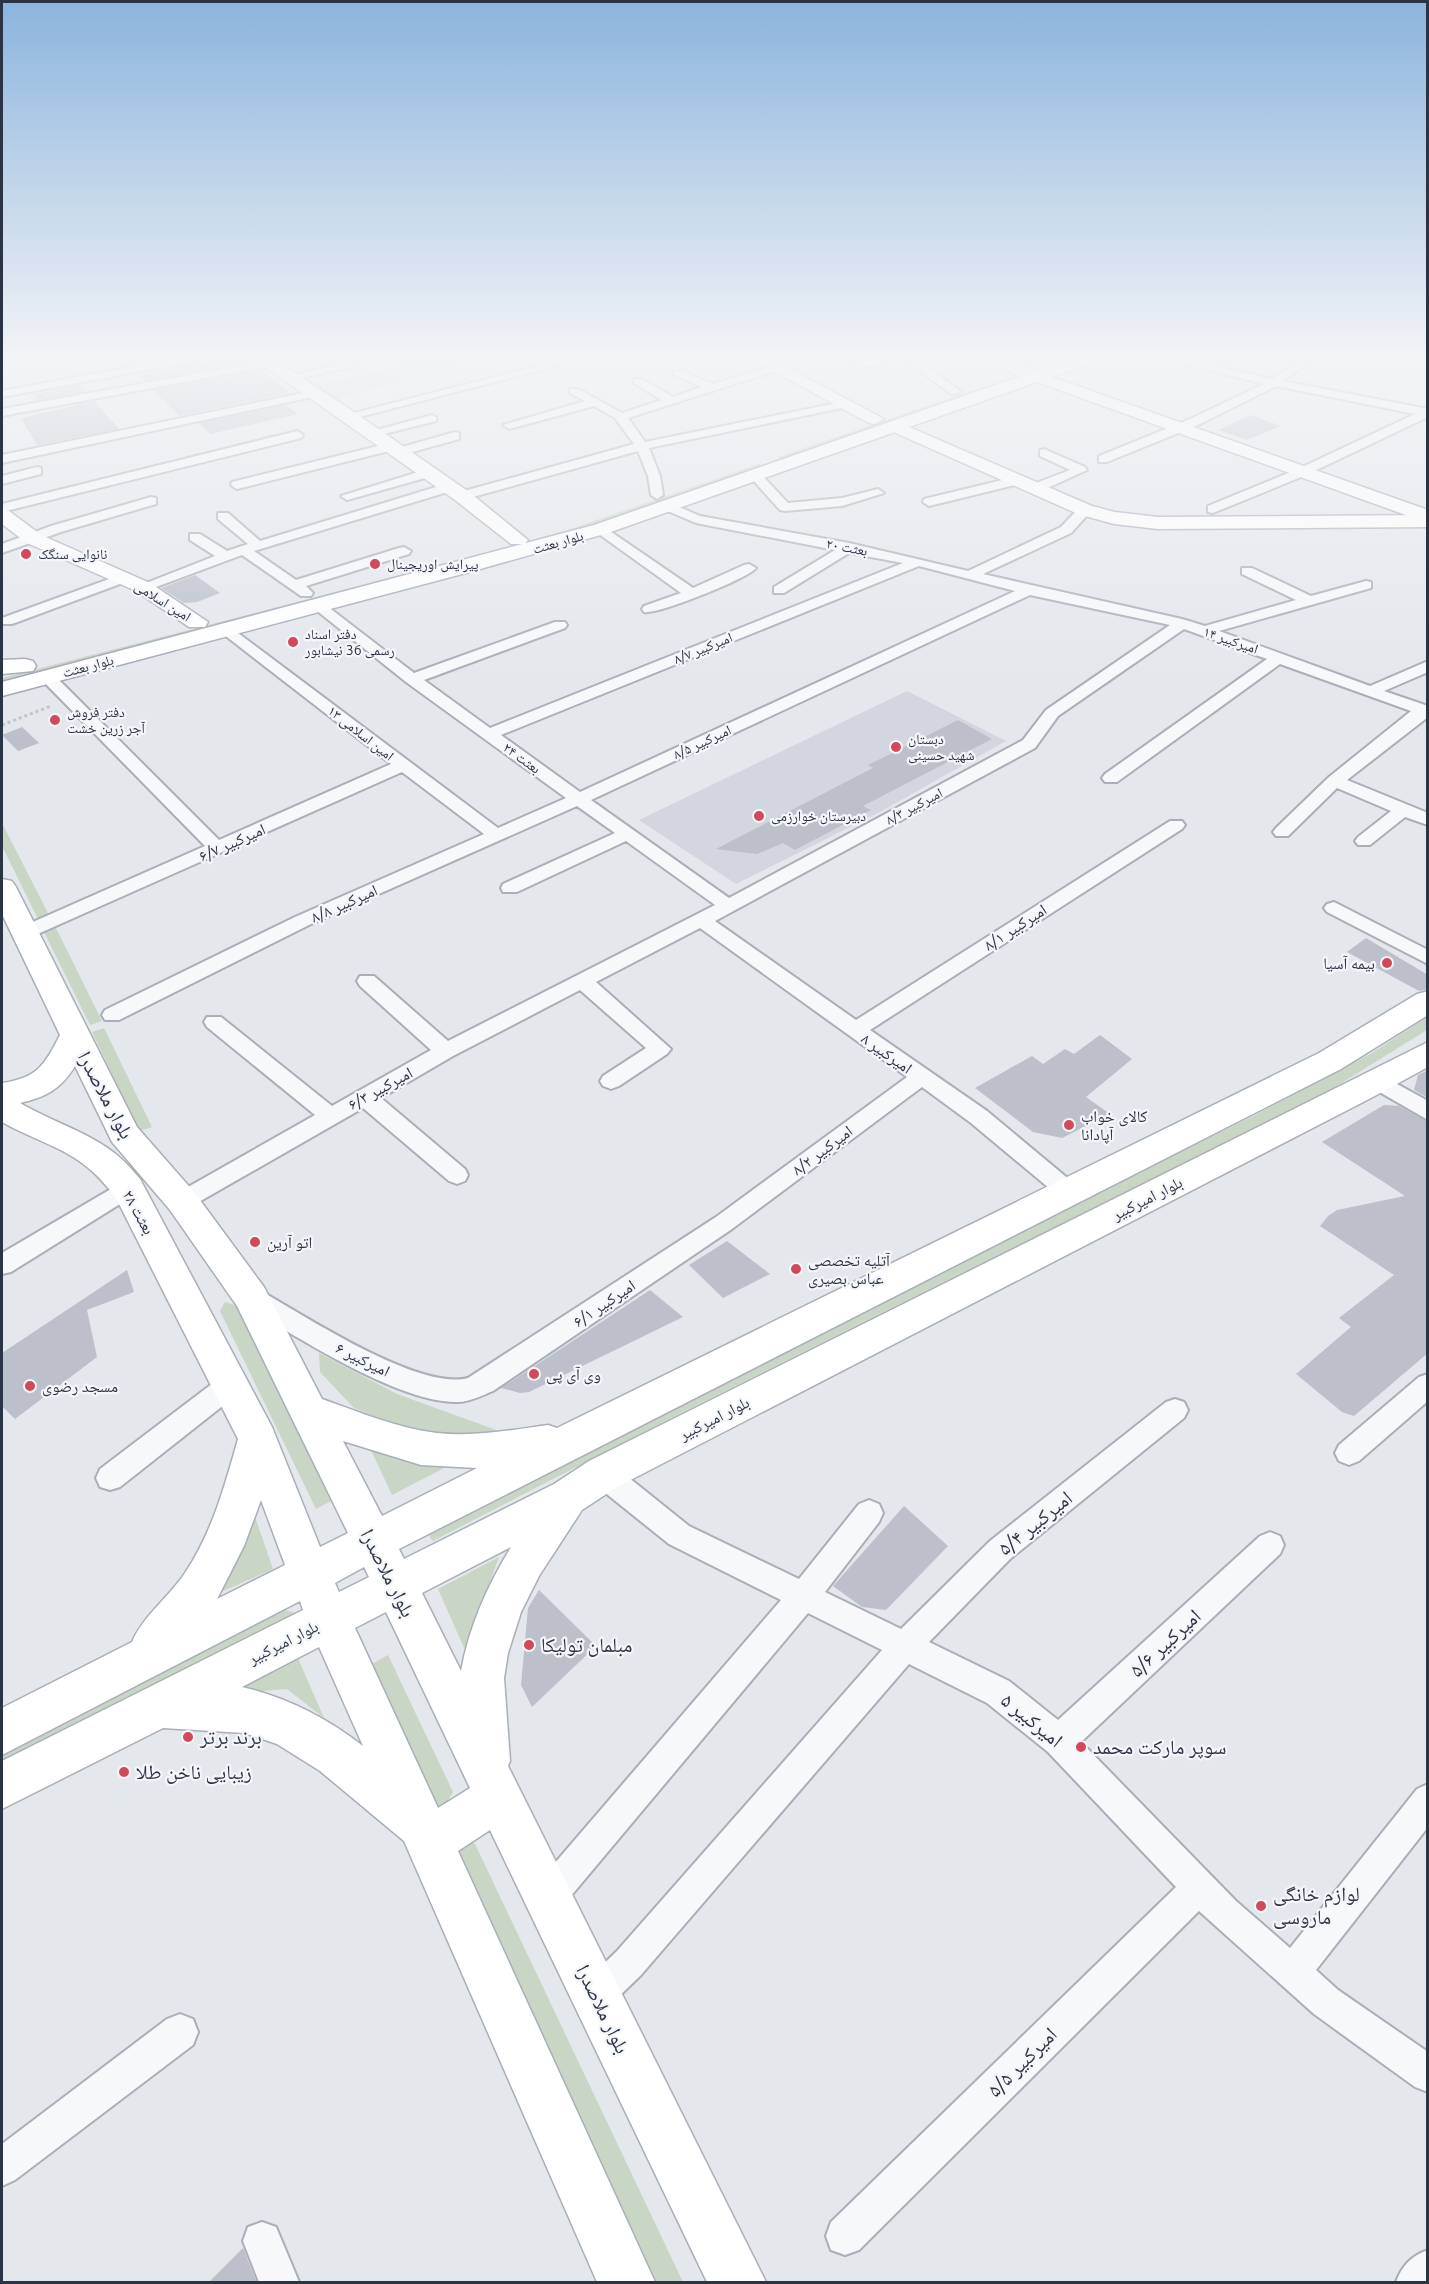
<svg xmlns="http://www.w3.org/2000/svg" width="1429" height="2284" viewBox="0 0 1429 2284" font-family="Ubuntu,'Noto Naskh Arabic',sans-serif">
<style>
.built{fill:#d2d6de}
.green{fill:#c9d6c5}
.building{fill:#bbc0ca}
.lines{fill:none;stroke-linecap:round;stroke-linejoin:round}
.street-casing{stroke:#a9aeb7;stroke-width:4}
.secondary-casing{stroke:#a9aeb7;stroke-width:3}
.primary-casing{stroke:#a3abb8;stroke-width:3}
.path{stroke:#c2c5cb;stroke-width:3;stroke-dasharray:3 3;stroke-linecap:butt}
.street{fill:#f7f8fa;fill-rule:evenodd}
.secondary{fill:#fff;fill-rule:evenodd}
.primary{fill:#fff;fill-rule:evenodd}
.poi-dot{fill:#d1495b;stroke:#f4f6f9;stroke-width:2}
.labels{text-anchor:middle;stroke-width:4.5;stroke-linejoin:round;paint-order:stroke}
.far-street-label{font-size:14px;fill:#2b3445;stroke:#f4f6f9}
.far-poi-label{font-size:14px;fill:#2b3445;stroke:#f4f6f9;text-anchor:start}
.street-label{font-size:16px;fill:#2b3445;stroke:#f4f6f9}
.poi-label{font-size:16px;fill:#2b3445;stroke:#f4f6f9;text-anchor:start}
.near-street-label{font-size:20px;fill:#2b3445;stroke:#f4f6f9}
.near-poi-label{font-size:20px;fill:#2b3445;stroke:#f4f6f9;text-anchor:start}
</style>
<rect width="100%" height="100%" fill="#e4e7ec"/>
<!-- built -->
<g class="built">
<polygon points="389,354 496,354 336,399 314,385 407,366"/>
<polygon points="907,691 1006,741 880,812 736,884 639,820"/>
</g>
<!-- green -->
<g class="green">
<polygon points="969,391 974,393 783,459 778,457"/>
<polygon points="759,464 765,467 571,534 469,562 468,558 574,528"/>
<polygon points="438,566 442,569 2,683 2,678"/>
<polygon points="2,823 50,917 39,921 2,846"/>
<polygon points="55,926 102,1021 90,1025 43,930"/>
<polygon points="1427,1017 1427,1030 1335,1087 679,1414 433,1541 424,1530 1257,1114 1372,1053"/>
<polygon points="104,1028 152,1127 139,1131 92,1032"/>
<polygon points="225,1302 237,1306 331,1501 316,1509 220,1311"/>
<polygon points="319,1353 397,1394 510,1435 434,1435 392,1423 354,1408 320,1372"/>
<polygon points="370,1448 448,1466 392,1495"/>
<polygon points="253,1511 273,1569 206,1599"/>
<polygon points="499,1557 480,1608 469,1659 438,1589"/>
<polygon points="281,1609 296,1613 2,1762 2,1752"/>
<polygon points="388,1655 453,1792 446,1804 435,1806 367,1667"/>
<polygon points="297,1656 324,1718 287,1689 226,1694"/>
<polygon points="467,1837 475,1844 683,2282 652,2282 453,1856"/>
</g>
<!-- building -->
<g class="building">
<polygon points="244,355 252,361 145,381 139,375"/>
<polygon points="262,370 290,393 179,416 153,390"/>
<polygon points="80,385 86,392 38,400 33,395"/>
<polygon points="94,401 119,429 37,445 21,418"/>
<polygon points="285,405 298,414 210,434 199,423"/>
<polygon points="1250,415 1281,426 1247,440 1219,430"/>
<polygon points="195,575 220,593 197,602 184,603 161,588"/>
<polygon points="958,720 992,739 863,806 871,810 795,850 783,843 757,854 716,849 873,768 868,765"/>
<polygon points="22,727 39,743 18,751 2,735"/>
<polygon points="1366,938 1428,975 1428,989 1419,991 1347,952"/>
<polygon points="1100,1035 1132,1059 1086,1097 1110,1114 1062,1138 1033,1132 975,1088 1032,1056 1043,1064 1065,1049 1074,1054"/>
<polygon points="1428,1070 1428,1098 1414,1090 1418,1075"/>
<polygon points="1384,1105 1399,1106 1428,1122 1428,1353 1354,1416 1342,1412 1296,1374 1351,1327 1339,1318 1394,1275 1320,1226 1328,1216 1337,1210 1405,1196 1322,1142"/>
<polygon points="727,1241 770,1274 723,1298 689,1265"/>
<polygon points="127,1270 134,1292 87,1310 97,1357 15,1419 2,1406 2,1353"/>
<polygon points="650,1290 683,1317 529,1392 520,1393 501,1388"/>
<polygon points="904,1506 948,1546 886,1610 862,1607 833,1586"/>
<polygon points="539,1590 596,1646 532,1707 521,1685 528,1608"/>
<polygon points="243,2248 257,2283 208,2283"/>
</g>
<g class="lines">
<!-- street casing -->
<g class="street-casing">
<g id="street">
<polygon points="200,354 223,354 218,357 2,397 2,391"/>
<polygon points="584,354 602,354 348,420 342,416"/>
<polygon points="899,354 911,354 961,392 951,394 907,361 854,368 849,365 854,362 900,356"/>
<polygon points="1145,354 1164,354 1272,379 1309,354 1321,354 1283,381 1428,409 1428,417 1306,475 1213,513 1208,512 1208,506 1298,469 1415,414 1276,386 1198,425 1107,462 1099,462 1099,456 1190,419 1264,384"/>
<polygon points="1345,354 1368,354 1377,358 1372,361"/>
<polygon points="266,361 270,362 270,366 2,416 2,409"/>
<polygon points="351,361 355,362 355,366 289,381 283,378"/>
<polygon points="778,364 782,365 782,369 628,418 645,442 847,401 853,404 847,407 649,448 660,476 663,495 657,499 651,495 648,476 638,451 462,500 456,496 457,493 634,444 615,418 594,406 509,429 503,425 585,401 570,393 570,389 578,389 622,413 662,400 634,383 634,379 642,379 673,397 702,387 674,375 674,371 682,371 713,384"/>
<polygon points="313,391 319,394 317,396 2,463 2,455"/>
<polygon points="432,415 436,417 436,421 372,437 366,433"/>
<polygon points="297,431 303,435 301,438 2,512 2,504"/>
<polygon points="455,432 459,433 459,439 398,456 394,455 393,450 237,489 231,485 232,482 390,443 394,444 395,449"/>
<polygon points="1044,449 1085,467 1087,470 1041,491 1031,491 1031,485 1070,470 1040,456 1040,450"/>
<polygon points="37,467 41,468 41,474 2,484 2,476"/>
<polygon points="428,469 434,473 432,476 347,500 341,496"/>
<polygon points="755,471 759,472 788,503 842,498 878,489 884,493 842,506 785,511 780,510 751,478 751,472"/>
<polygon points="1019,476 1023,477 1023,483 929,506 923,502 924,499"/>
<polygon points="449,483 455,487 454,490 254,551 296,580 399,548 404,547 411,551 409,554 306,586 313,593 311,596 301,596 242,555 148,590 143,591 136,587 215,556 190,540 190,534 200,534 227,551 248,544 218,519 218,513 228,513 260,541"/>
<polygon points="151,497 156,498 156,504 61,532 2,553 2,544 51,526"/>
<path d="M668,502L700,516L849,543L968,571L1061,527L1080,507L1085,506L1092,510L1071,533L983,574L1182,619L1205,626L1296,600L1242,574V568H1252L1311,596L1366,581L1371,582V588L1219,631L1370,686L1428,661V672L1384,691L1428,706V717L1347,780L1428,813V825L1405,817L1370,845H1358L1355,841L1358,837L1391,811L1337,788L1288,836H1276L1273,832L1276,828L1329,777L1411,711L1280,664L1117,782H1105L1102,778L1105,774L1267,659L1184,629L1058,716L1035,748L715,921L856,1020L1170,821H1182L1185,825L1182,829L870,1030L987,1111L1077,1186L1081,1192L1077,1198L1069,1201L1061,1198L971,1123L922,1087L732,1229L493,1391C483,1395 470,1402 458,1402C400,1404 294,1335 243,1305L240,1298L243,1291L252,1288L261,1291C305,1316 419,1391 468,1378L716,1217L907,1077L700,928L596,982L671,1049L667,1054L619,1086L611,1089L603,1086L600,1081L603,1076L646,1048L580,990L453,1056L381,1098L465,1169L468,1175L465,1181L457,1184L449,1181L363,1108L190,1207L182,1210L174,1207L170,1201L174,1195L315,1115L207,1027L204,1022L207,1017H221L332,1106L431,1050L360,986L357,981L360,976H374L448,1041L715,905L626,841L517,892H503L501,888L503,884L615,833L577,806L309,925L119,1020H105L102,1015L105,1010L295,917L484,834L402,772L31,937H17L14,933L17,929L205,846L39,677L47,672L53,674L219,840L391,764L218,630L225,626L230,627L498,828L566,798L406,682L311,606L318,602L323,603L414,673L555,622H565L567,625L565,628L424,680L490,728L903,563L849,553L784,593H774V587L835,550L696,523L663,509V503ZM919,566L1015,591L580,792L501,735ZM1030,595L1170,625L1046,710L1023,740L729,898L591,800Z"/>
<path d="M601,525L693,588L744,565L749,564L756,568C747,579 657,615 644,612L642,609L644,606L681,593L596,532L594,529Z"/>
<polygon points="123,574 130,578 128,581 12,624 2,624 2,618"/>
<polygon points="1334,902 1428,950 1428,964 1327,912 1324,908 1327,904"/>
<polygon points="1377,1073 1428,1101 1428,1120 1369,1086 1366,1081 1369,1076"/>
<polygon points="128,1179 136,1182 140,1188 136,1194 11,1272 2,1274 2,1253"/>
<polygon points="230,1374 239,1377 243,1385 239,1393 120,1487 110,1490 100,1487 96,1478 100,1469 221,1377"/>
<polygon points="1428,1374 1428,1401 1359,1461 1349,1465 1339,1461 1335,1453 1339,1445 1419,1377"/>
<polygon points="1175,1399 1184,1402 1188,1410 1184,1418 1010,1559 929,1642 1009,1681 1058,1720 1260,1536 1270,1532 1280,1536 1284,1545 1280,1554 1081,1742 1236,1901 1290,1948 1417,1789 1428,1784 1428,1827 1316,1970 1338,1990 1428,2052 1428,2092 1415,2087 1314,2014 1199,1911 859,2250 845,2255 831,2250 826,2236 831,2222 1176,1887 1048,1752 987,1703 909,1664 641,1975 608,2007 596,2013 584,2007 578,1995 584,1983 617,1951 882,1650 808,1613 560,1909 548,1914 536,1909 531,1897 536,1885 781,1600 669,1544 593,1483 589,1474 593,1465 603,1462 613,1465 689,1526 799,1579 859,1504 869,1500 879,1504 883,1513 879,1522 825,1592 901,1629 990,1541 1166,1402"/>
<polygon points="180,2014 193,2019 198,2032 193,2045 15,2180 2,2186 2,2144 167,2019"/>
<polygon points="262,2222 276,2227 299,2282 259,2282 243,2241 248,2227"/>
<path d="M1428,2250V2282H1396C1402,2266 1411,2256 1428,2250Z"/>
</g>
</g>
<!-- secondary casing -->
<g class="secondary-casing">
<g id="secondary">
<polygon points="247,354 266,354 354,412 469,492 528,540 525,544 511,544 455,500"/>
<polygon points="742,354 762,354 884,419 875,424 869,423"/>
<polygon points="895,421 1092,506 1115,512 1158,517 1428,515 1428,527 1158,529 1114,524 1078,514 889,430 886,426 889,422"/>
<polygon points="2,509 9,511 41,535 150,583 208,622 205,627 189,627 136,591 27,543 2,524"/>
<polygon points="25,659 33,661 36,666 33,671 2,674 2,660"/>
<path d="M2,879L12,881L16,887L137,1127L194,1192L264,1287L322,1399C359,1412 397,1428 437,1433C474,1437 512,1430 548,1425L557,1428L1319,1053L1417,994L1428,991V1015L1341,1069L399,1549L404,1559L554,1484L589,1461L1428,1042V1067L1371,1098L617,1487L582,1510L539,1576L521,1612L508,1653L504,1678L510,1761L508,1766L766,2282H707L490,1830L458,1851L655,2282H597L404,1841L320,1771L277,1744L244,1733L163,1728L2,1809V1761L303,1610L300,1601L2,1755V1708L132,1642C143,1616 169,1597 185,1573C212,1533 225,1485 238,1439L115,1196C108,1188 101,1179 93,1172C68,1148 31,1139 2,1122V1083C37,1078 44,1066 60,1035L2,914ZM75,1066L112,1142L170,1210L237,1306L348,1533L320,1547L272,1427L140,1179C132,1170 123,1159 113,1152C85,1131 51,1121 20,1103C46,1097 61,1089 75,1066ZM343,1441L421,1465L477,1468L382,1516ZM261,1500L285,1565L217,1599L244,1546ZM511,1547C487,1586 469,1627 461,1671L422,1593ZM364,1567L369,1577L339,1592L335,1583ZM386,1612L470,1788L438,1808L355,1628ZM319,1647L363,1746C327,1718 286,1697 242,1687Z"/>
</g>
</g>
<!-- primary casing -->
<g class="primary-casing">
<polygon id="primary" points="966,354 989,354 1037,371 1086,354 1109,354 1107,357 1052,377 1428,510 1428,523 1037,382 608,533 466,573 2,696 2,682 594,525 1021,376 968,357"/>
</g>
<!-- path -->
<polyline class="path" points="2,725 51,706"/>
<!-- street -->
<use href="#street" class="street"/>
<!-- secondary -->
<use href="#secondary" class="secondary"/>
<!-- primary -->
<use href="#primary" class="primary"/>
</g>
<!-- sky -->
<linearGradient id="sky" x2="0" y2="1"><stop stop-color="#8bb4dd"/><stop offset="0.53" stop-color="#f3f4f6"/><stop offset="1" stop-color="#f3f4f6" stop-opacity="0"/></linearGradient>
<rect width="1429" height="674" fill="url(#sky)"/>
<!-- markers -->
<g class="poi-dot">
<circle cx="26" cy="554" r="6"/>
<circle cx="375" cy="564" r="6"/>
<circle cx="293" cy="642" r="6"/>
<circle cx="55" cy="720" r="6"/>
<circle cx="896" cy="747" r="6"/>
<circle cx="759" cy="816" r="6"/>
<circle cx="1387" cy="963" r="6"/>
<circle cx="1069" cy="1125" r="6"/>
<circle cx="255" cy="1242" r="6"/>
<circle cx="796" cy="1269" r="6"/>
<circle cx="534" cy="1374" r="6"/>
<circle cx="30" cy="1386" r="6"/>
<circle cx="529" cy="1645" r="6"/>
<circle cx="188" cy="1737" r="6"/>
<circle cx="1081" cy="1747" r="6"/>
<circle cx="124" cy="1772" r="6"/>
<circle cx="1261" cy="1906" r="6"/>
</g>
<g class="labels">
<!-- far-street labels -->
<g class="far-street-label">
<text transform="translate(558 542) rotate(-16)" y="5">بلوار بعثت</text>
<text transform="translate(847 547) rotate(11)" y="5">بعثت ۲۰</text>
<text transform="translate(163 601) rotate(32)" y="5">امین اسلامی</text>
<text transform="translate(1231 640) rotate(19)" y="5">امیرکبیر ۱۴</text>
<text transform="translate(703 648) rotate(-22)" y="5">امیرکبیر ۸/۷</text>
<text transform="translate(88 666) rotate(-15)" y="5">بلوار بعثت</text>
<text transform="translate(361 733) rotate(38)" y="5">امین اسلامی ۱۳</text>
<text transform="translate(702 742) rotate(-25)" y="5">امیرکبیر ۸/۵</text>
<text transform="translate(522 758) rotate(36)" y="5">بعثت ۲۴</text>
<text transform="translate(914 806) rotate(-28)" y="5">امیرکبیر ۸/۳</text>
</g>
<!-- far-poi labels -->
<g class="far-poi-label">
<text x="38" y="559">نانوایی سنگک</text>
<text x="387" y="569">پیرایش اوریجینال</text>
<text x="305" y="639">دفتر اسناد<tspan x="305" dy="16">رسمی 36 نیشابور</tspan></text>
<text x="67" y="717">دفتر فروش<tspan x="67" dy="16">آجر زرین خشت</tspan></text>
<text x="908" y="744">دبستان<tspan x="908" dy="16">شهید حسینی</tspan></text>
<text x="771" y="821">دبیرستان خوارزمی</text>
</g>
<!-- street labels -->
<g class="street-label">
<text transform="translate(232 842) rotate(-24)" y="6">امیرکبیر ۶/۷</text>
<text transform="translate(344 903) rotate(-24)" y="6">امیرکبیر ۸/۸</text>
<text transform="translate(1015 927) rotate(-33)" y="6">امیرکبیر ۸/۱</text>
<text transform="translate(887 1053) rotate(35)" y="6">امیرکبیر ۸</text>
<text transform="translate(380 1088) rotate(-29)" y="6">امیرکبیر ۶/۳</text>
<text transform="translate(822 1150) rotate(-37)" y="6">امیرکبیر ۸/۲</text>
<text transform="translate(1147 1198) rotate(-27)" y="6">بلوار امیرکبیر</text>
<text transform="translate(139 1212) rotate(61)" y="6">بعثت ۲۸</text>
<text transform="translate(604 1303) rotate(-34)" y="6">امیرکبیر ۶/۱</text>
<text transform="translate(363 1359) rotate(26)" y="6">امیرکبیر ۶</text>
<text transform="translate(714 1418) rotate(-27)" y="6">بلوار امیرکبیر</text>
<text transform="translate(283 1642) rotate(-27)" y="6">بلوار امیرکبیر</text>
</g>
<!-- poi labels -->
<g class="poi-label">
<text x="1375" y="969" text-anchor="end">بیمه آسیا</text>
<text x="1081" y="1122">کالای خواب<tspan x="1081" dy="18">آپادانا</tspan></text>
<text x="267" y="1248">اتو آرین</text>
<text x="808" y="1266">آتلیه تخصصی<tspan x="808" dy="18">عباس بصیری</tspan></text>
<text x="546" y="1380">وی آی پی</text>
<text x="42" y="1392">مسجد رضوی</text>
</g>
<!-- near-street labels -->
<g class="near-street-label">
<text transform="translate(106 1095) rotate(62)" y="7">بلوار ملاصدرا</text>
<text transform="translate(1035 1523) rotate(-39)" y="7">امیرکبیر ۵/۴</text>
<text transform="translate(388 1573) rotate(63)" y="7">بلوار ملاصدرا</text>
<text transform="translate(1165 1643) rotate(-43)" y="7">امیرکبیر ۵/۶</text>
<text transform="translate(1032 1720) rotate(39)" y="7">امیرکبیر ۵</text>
<text transform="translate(603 2009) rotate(64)" y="7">بلوار ملاصدرا</text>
<text transform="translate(1022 2062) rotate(-45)" y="7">امیرکبیر ۵/۵</text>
</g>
<!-- near-poi labels -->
<g class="near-poi-label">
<text x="541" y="1652">مبلمان تولیکا</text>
<text x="200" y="1744">برند برتر</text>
<text x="1093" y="1754">سوپر مارکت محمد</text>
<text x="136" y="1779">زیبایی ناخن طلا</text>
<text x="1273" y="1901">لوازم خانگی<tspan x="1273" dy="23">ماروسی</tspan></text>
</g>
</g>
<!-- border -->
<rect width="1429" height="2284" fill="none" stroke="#2b3445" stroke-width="6"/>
</svg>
